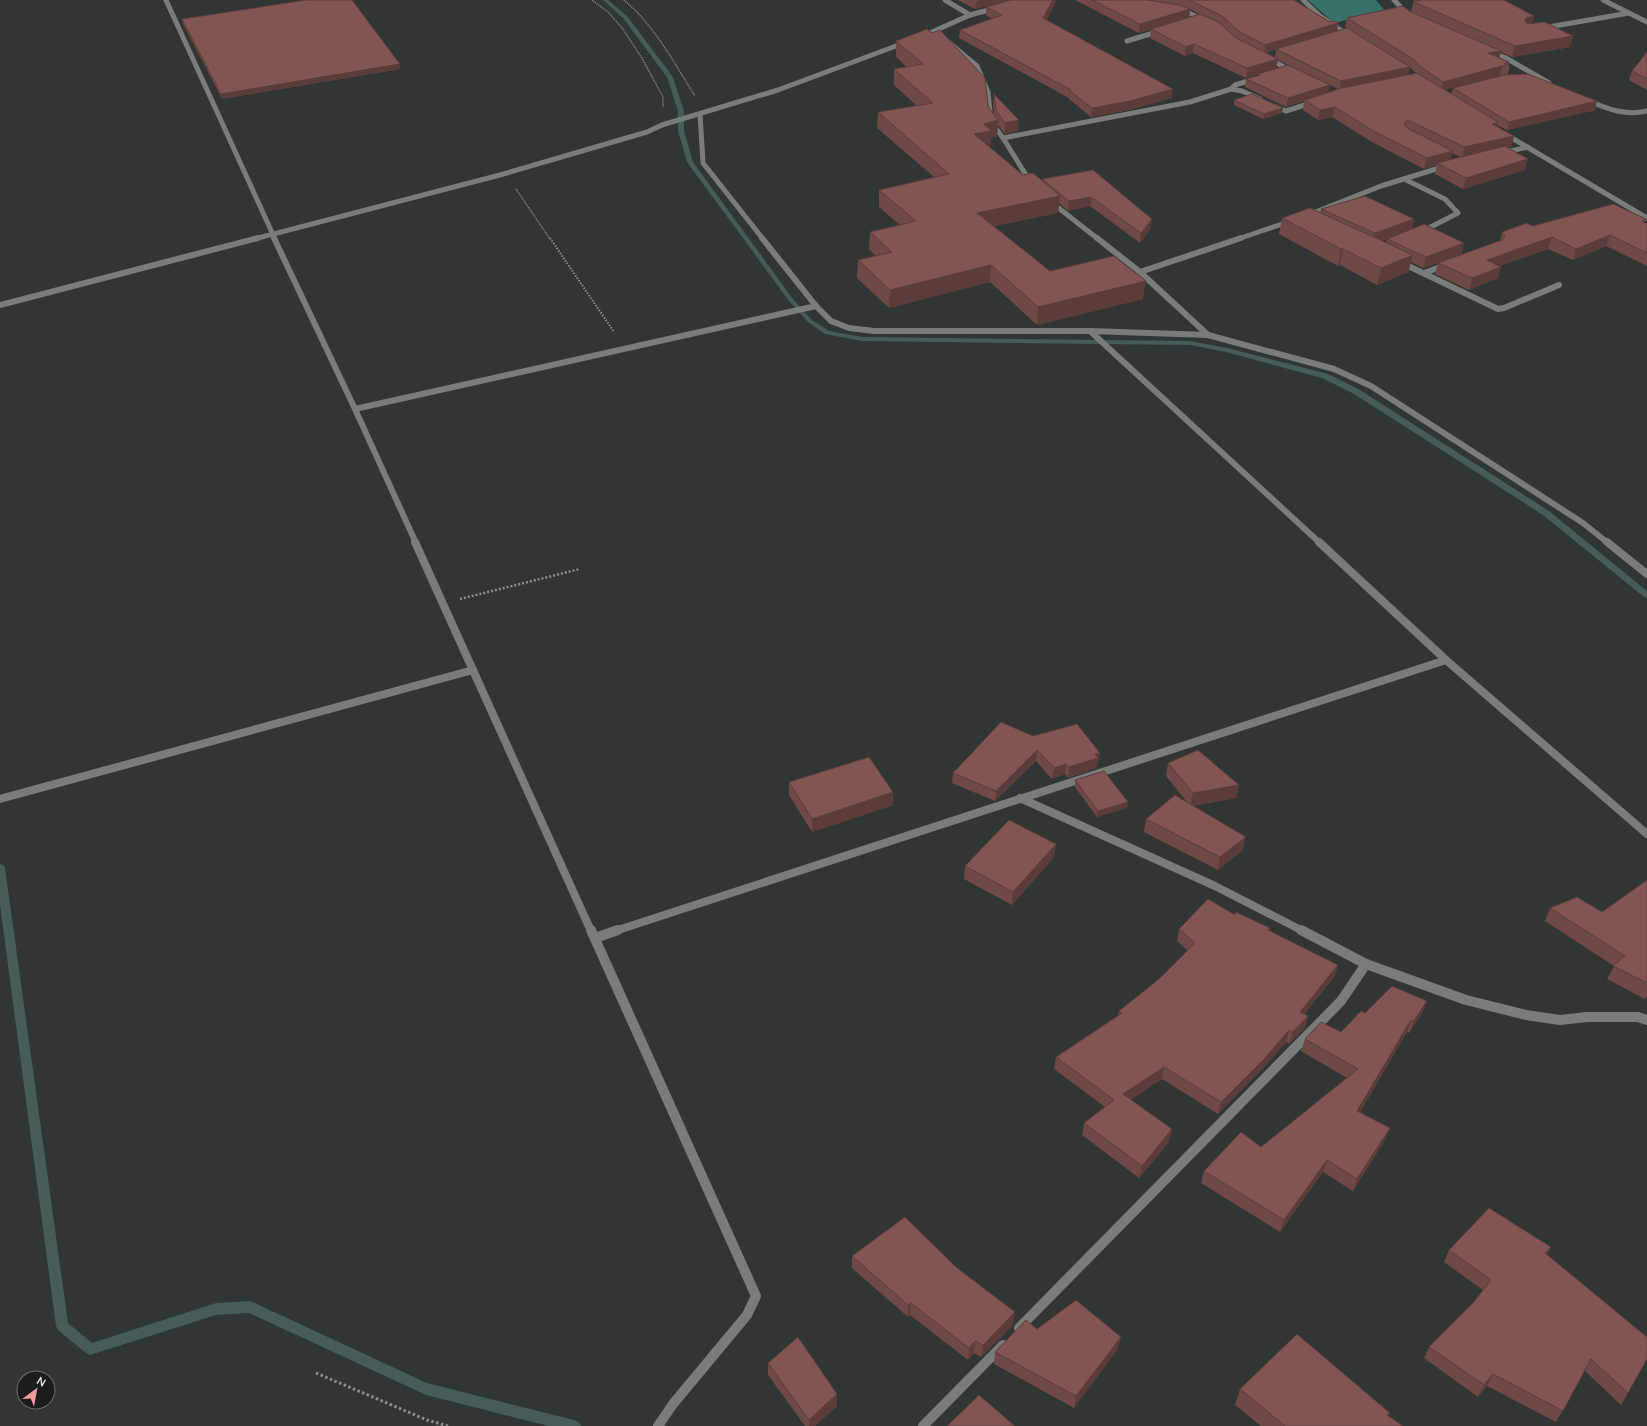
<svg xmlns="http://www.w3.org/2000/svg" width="1647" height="1426" viewBox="0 0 1647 1426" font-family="'Nunito Sans',sans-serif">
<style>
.forest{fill:#377269}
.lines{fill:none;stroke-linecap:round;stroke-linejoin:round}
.stream{fill:#455c59;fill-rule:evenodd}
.path-far3{stroke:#898f8e;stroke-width:1.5;stroke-dasharray:1 1;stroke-linecap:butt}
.path-far2{stroke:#898f8e;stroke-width:2;stroke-dasharray:1.5 1.5;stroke-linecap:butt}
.path-far1{stroke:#898f8e;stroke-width:2.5;stroke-dasharray:2 2;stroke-linecap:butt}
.path{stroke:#898f8e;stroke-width:3;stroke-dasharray:2.5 2.5;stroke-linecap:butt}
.minor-far3{stroke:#787c7b;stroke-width:5}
.minor-far2{stroke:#787c7b;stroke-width:6}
.minor-far1{stroke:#787c7b;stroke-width:8}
.minor{stroke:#787c7b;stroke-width:10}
.tertiary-far1{stroke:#787c7b;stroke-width:5}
.tertiary{stroke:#787c7b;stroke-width:6}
.wall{fill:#714848;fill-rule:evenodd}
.shaded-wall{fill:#5c3b3b}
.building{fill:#835454;stroke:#5c3b3b}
</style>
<rect width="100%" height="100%" fill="#2f3635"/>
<!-- forest -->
<polygon class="forest" points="1308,0 1376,0 1385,11 1334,23"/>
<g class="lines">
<!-- stream -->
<g class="stream">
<polygon points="603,0 608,0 627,16 673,77 684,111 684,131 693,162 793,299 812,320 829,331 862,337 1190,341 1227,348 1328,374 1360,390 1549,511 1647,591 1647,598 1644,597 1543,515 1354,394 1322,378 1226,352 1190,345 862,341 825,334 808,322 789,301 687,162 678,131 678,111 667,77 623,18"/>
<polygon points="0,864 3,865 5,868 68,1323 92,1343 216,1303 250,1301 427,1383 574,1420 579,1422 581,1426 549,1426 426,1395 249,1313 216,1315 90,1355 86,1353 58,1330 56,1326 0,905"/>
</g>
<!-- path-far3 -->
<g class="path-far3">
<polyline points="592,0 608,12 623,29 643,60 663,97 663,107"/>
<path d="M624,0C655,26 674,63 695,96"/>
<polyline points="516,189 550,239"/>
</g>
<!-- path-far2 -->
<polyline class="path-far2" points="550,238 614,332"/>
<!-- path-far1 -->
<polyline class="path-far1" points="460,599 580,569"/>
<!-- path -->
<polyline class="path" points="316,1373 427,1420 448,1426"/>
<!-- minor-far3 -->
<g class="minor-far3">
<polyline points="166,0 275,239"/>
<polyline points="945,0 970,15"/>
<polyline points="1303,0 1320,16 1348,35"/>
<polyline points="1394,0 1407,14"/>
<polyline points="1603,0 1647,22"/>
<polyline points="1180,9 1204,20"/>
<polyline points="1543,28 1629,13"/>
<polyline points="923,36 970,15 996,8"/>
<polyline points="947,41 977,66 988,92 991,122 1003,138 1031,183"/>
<polyline points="1127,41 1160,31"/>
<polyline points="1490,52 1506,58 1549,83"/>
<polyline points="1268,58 1293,72"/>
<polyline points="1231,89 1242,91 1260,99"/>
<path d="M1587,100C1607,109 1625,116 1647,111"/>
<polyline points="1274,106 1286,111 1314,102"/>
<polyline points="700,114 703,163 763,239"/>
<polyline points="662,125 778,90 904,43"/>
<polyline points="1505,134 1647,218"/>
<polyline points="1003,138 1190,102 1231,89 1235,85 1255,79"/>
<polyline points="1501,153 1528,147"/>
<polyline points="1404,179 1445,199 1458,213 1421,232"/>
<polyline points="1051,202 1098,239"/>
<polyline points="1308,215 1381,186 1446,166"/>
<polyline points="1238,239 1291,221"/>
</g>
<!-- minor-far2 -->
<g class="minor-far2">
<polyline points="274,238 355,409 416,543"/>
<polyline points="762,238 816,306 831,321 849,328 874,331 1090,331"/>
<polyline points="1097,238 1140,272 1208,335"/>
<polyline points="1400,262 1498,309 1504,308 1559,285"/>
<polyline points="1140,272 1241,238"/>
<polyline points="1424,273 1446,265"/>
<polyline points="355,409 816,306"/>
<polyline points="1320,543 1090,331 1208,335 1334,369 1371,386 1583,523 1608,543"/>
</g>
<!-- minor-far1 -->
<g class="minor-far1">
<polyline points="415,542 591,931"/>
<polyline points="1319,542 1446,660 1647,834"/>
<polyline points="1607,542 1647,574"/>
<polyline points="1020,798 1215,886 1303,931"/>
<polyline points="0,799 473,670"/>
<polyline points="615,931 1446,660"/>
</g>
<!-- minor -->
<g class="minor">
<polyline points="591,930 756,1296 747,1315 673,1404 658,1426"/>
<polyline points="1301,930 1366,964 1466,1000 1526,1015 1560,1020 1587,1017 1638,1017 1647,1020"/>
<polyline points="595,938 618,930"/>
<polyline points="1019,1328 1341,1001 1366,964"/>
<polyline points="923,1426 1003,1345"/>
</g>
<!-- tertiary-far1 -->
<polyline class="tertiary-far1" points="254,239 500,175 647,132 662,125"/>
<!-- tertiary -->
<polyline class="tertiary" points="0,305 258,238"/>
</g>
<!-- wall -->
<g class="wall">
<polygon points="958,0 1011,0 975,9"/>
<polygon points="1011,0 1057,0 1046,20 1172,98 1129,110 1091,117 1069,99 1069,98 959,38 960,30 992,19 986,15 986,7"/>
<path d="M1075,0H1147L1163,2L1149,0H1294L1330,22L1338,23L1337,31L1347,28L1345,27L1347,18L1409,11L1411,12L1414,0H1504L1534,16L1531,23L1573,36L1570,47L1512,57L1501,52L1499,58L1509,62L1508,66H1510L1507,75L1595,110L1507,130L1497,125V127L1512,146L1507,148L1525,170L1463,189L1435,174L1437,165L1424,169L1372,142L1332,117L1318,120L1303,110L1304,101L1286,107L1245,87L1246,79L1258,76V74L1292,67L1278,60L1276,68L1246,78L1193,53L1185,56L1150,38L1151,29L1139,33ZM1190,9L1199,14L1189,17ZM1276,49L1275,57L1266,53ZM1394,57L1411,68L1416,73L1409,75ZM1500,75H1502L1453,88L1451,94L1444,90ZM1330,85L1338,89L1328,92ZM1452,153L1461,157L1450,160Z"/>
<polygon points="182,19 400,69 222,99 183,24"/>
<polygon points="896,41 988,106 994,115 993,104 994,94 1018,131 1005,134 998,125 997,137 991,138 990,148 1023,175 1042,180 1042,179 1093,170 1151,228 1140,243 1090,206 1068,211 1059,203 1058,213 994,226 1050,271 1143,299 1037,325 990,282 889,308 857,278 858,260 876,256 869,249 870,232 900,225 879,207 879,190 934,177 877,128 878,112 917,106 894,85 894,69 907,67 896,57"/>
<polygon points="1647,52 1647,90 1629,80 1632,71"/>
<polygon points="1234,100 1282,113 1263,119 1234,105"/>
<path d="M1321,209L1414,219L1412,229L1464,243L1461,255L1500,241L1502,232L1533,226L1645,223L1647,224V266L1606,246L1573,260L1548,249L1499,266L1498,278L1469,290L1435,274L1438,263L1423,268L1411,262L1408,272L1377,285L1340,265L1338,266L1279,234L1282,218L1320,212ZM1387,239L1386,243L1382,241Z"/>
<polygon points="1033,736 1098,764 1097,764 1096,768 1068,778 1065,774 1052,779 1036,761 995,801 952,783 953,773"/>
<polygon points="1168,763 1239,785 1236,798 1193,806 1243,850 1218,870 1144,832 1146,819 1187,802 1166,776"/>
<polygon points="1075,780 1128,802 1127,808 1097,817 1075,787"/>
<polygon points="789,782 893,805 812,832 789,795"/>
<polygon points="1056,844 1054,857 1012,905 964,879 965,866"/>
<polygon points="1647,880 1647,996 1645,999 1607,979 1614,966 1545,921 1550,908 1602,912"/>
<polygon points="1235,915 1270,928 1269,931 1338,965 1334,977 1304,1014 1308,1016 1305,1028 1289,1044 1286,1042 1264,1067 1218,1114 1162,1079 1130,1100 1169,1142 1139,1178 1082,1135 1084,1123 1105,1107 1054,1069 1056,1057 1118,1016 1119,1011 1159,979 1188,951 1177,941 1179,929"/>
<polygon points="1427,1001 1422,1013 1409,1033 1407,1032 1360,1112 1390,1128 1385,1140 1353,1191 1323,1172 1280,1232 1201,1183 1204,1171 1261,1147 1347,1078 1301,1051 1305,1039 1341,1032 1365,1013"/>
<polygon points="1449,1250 1547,1255 1628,1393 1621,1405 1585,1371 1556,1422 1487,1386 1478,1397 1424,1358 1429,1347 1473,1303 1483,1290 1444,1262"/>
<polygon points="852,1256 1014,1324 981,1357 974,1353 968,1360 910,1315 908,1317 852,1268"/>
<polygon points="1037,1329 1118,1349 1074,1408 994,1364 995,1352"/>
<polygon points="768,1363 837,1394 837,1406 815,1426 805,1426 768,1375"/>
<polygon points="1240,1389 1389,1416 1403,1426 1261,1426 1235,1405"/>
</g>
<!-- shaded-wall -->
<g class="shaded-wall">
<polygon points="980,0 1011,0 975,9 976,1"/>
<polygon points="1053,0 1057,0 1043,27 1043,18"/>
<polygon points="1190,9 1189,18 1139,33 1140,24"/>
<polygon points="1534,16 1531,26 1523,28 1526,18"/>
<polygon points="1338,23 1337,31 1264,53 1265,45"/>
<polygon points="1573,36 1570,47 1512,57 1515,46"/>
<polygon points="1194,44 1193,53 1185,56 1186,47"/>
<polygon points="1501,51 1499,59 1488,53"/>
<polygon points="1278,59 1276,68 1246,78 1247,68"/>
<polygon points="400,64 400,69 222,99 221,94"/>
<polygon points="1502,66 1500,75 1441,91 1443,82"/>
<polygon points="1410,67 1408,76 1340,90 1341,81"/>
<polygon points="1330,85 1328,93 1305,100 1304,101 1286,107 1288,98"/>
<polygon points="1173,89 1172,98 1129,110 1091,117 1092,108"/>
<polygon points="1597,101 1595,110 1593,111 1507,130 1509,122"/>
<polygon points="1335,107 1332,117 1318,120 1320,110"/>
<polygon points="1283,108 1282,113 1263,119 1264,114"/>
<polygon points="998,120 997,137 991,138 990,148 974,134 984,124"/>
<polygon points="1019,120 1018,131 1005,134 1005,123"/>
<polygon points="1498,122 1495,133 1492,124"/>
<polygon points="1514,136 1512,146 1462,158 1464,147"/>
<polygon points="1453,151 1450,161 1437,163 1437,165 1424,169 1427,158"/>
<polygon points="1528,159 1525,170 1463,189 1466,178"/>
<polygon points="1060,196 1058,213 976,230 977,213"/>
<polygon points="1091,197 1090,206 1068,211 1069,201"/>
<polygon points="1152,219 1151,228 1140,243 1141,233"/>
<polygon points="1414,219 1411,230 1372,244 1375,233"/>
<polygon points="1646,219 1643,230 1642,221"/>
<polygon points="1610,235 1606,246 1573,260 1576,249"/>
<polygon points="1552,237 1548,249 1484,271 1487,260"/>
<polygon points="1464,243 1461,255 1423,268 1426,257"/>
<polygon points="1341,249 1343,249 1340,265 1338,266"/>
<polygon points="1413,255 1408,272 1377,285 1381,268"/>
<polygon points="991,265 990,282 889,308 890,290"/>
<polygon points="1501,267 1498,278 1469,290 1472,278"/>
<polygon points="1146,281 1143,299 1037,325 1038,307"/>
<polygon points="1037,750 1036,761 995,801 996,791"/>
<polygon points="1100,753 1098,764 1097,764 1096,768 1068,778 1069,767 1095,754"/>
<polygon points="1066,764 1065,774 1052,779 1054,768"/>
<polygon points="1239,785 1236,798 1190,806 1193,793"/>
<polygon points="893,792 893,805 812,832 812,819"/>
<polygon points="1128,802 1127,808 1097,817 1098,811"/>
<polygon points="1246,837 1243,850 1218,870 1220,857"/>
<polygon points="1056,844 1054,857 1012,905 1013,892"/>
<polygon points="1338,965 1334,977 1296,1024 1300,1012"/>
<polygon points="1427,1001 1422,1013 1409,1033 1414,1021"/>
<polygon points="1308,1016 1305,1028 1289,1044 1293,1032"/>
<polygon points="1411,1020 1407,1032 1353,1123 1357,1111"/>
<polygon points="1289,1030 1286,1042 1264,1067 1218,1114 1221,1102"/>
<polygon points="1164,1067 1162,1079 1120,1106 1123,1094"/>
<polygon points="1390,1128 1385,1140 1353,1191 1357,1179"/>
<polygon points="1172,1129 1169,1142 1139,1178 1142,1166"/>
<polygon points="1327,1160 1323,1172 1280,1232 1284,1220"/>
<polygon points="1551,1247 1545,1259 1545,1253"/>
<polygon points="911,1303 910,1315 908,1317 908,1305"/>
<polygon points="1015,1312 1014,1324 981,1357 983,1345"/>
<polygon points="1121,1337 1118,1349 1074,1408 1076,1396"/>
<polygon points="975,1341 974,1353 968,1360 969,1348"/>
<polygon points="1493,1374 1487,1386 1478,1397 1484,1385"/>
<polygon points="837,1394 837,1406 815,1426 809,1426 809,1420"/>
</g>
<!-- building -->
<g class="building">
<polygon points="306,0 352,0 400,64 221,94 182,19"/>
<polygon points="1011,0 1053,0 1043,18 1173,89 1130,101 1092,108 1070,91 1071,90 960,30 1002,15 986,7"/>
<polygon points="1092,0 1147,0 1180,5 1190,9 1140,24"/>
<polygon points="1189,0 1294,0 1330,22 1336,21 1338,23 1265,45 1240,32 1222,16"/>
<polygon points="1421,0 1504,0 1534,16 1526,18 1525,21 1527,24 1545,22 1573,36 1515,46 1414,2"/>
<polygon points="1403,6 1409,11 1501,51 1488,53 1509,62 1504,64 1510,66 1502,66 1443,82 1421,67 1413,59 1347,18"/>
<polygon points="1200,14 1218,22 1236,38 1278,59 1247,68 1194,44 1186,47 1151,29"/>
<polygon points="1347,28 1410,67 1341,81 1276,49"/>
<polygon points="927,29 932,33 940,30 985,78 988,106 998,120 984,124 991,131 974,134 1023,175 1033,173 1060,196 977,213 1050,271 1114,256 1146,281 1038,307 991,265 890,290 858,260 892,252 870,232 916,221 879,190 949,174 878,112 933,103 894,69 923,64 896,41"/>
<polygon points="1647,52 1647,79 1632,71"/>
<polygon points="1288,65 1330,85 1288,98 1246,79 1260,75 1258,74"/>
<polygon points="1417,73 1498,122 1492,124 1514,136 1464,147 1410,121 1406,121 1404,125 1407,128 1453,151 1427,158 1375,132 1335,107 1320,110 1305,100 1342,88"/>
<polygon points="1528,74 1597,101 1509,122 1453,88 1504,75"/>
<polygon points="994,94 1019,120 1005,123 996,110"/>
<polygon points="1252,94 1283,108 1264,114 1234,100"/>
<polygon points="1505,146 1528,159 1466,178 1437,163"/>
<polygon points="1093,170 1152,219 1141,233 1091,197 1069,201 1042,179"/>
<polygon points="1365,196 1414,219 1375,233 1321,209"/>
<polygon points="1613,204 1646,219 1642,221 1647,224 1647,253 1610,235 1576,249 1552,237 1487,260 1501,267 1472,278 1438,263 1502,240 1505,236 1502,232 1527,223 1533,226"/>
<polygon points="1310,208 1413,255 1381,268 1343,249 1341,249 1282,218"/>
<polygon points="1424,224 1464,243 1426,257 1387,239"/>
<polygon points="1001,722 1033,736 1077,724 1100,753 1095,754 1098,758 1069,767 1066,764 1054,768 1037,750 996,791 953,773"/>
<polygon points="1198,750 1239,785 1193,793 1168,763"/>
<polygon points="869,757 893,792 812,819 789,782"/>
<polygon points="1104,771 1128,802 1098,811 1075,780"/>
<polygon points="1175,795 1246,837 1220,857 1146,819"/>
<polygon points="1009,820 1056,844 1013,892 965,866"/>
<polygon points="1647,880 1647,983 1613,966 1625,956 1550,908 1577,897 1602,912"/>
<polygon points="1208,899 1235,915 1236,912 1270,928 1268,930 1338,965 1300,1012 1308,1016 1293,1032 1289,1030 1268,1055 1221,1102 1164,1067 1123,1094 1172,1129 1142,1166 1084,1123 1114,1100 1056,1057 1122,1013 1119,1011 1159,979 1195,943 1179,929"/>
<polygon points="1392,986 1427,1001 1414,1021 1411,1020 1357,1111 1390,1128 1357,1179 1327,1160 1284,1220 1204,1171 1241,1132 1261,1147 1358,1069 1305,1039 1321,1022 1341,1032 1361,1011 1365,1013"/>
<polygon points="1489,1208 1551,1247 1545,1253 1647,1337 1647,1359 1628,1393 1591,1359 1563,1411 1493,1374 1484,1385 1429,1347 1473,1303 1491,1280 1449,1250"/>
<polygon points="905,1217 956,1267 1015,1312 983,1345 975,1341 969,1348 911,1303 908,1305 852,1256"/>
<polygon points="1076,1300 1121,1337 1076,1396 995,1352 1026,1320 1037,1329"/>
<polygon points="1297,1334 1390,1413 1387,1415 1403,1426 1285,1426 1240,1389"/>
<polygon points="798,1337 837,1394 809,1420 768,1363"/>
<polygon points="979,1395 1015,1426 947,1426"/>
</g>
<!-- north arrow -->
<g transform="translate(36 1390) rotate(32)"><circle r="19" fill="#1a1d1c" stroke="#6c6f6e"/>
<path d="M0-3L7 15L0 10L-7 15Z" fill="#f59b9a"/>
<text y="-6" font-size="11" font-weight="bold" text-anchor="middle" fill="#e6eae9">N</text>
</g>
</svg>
